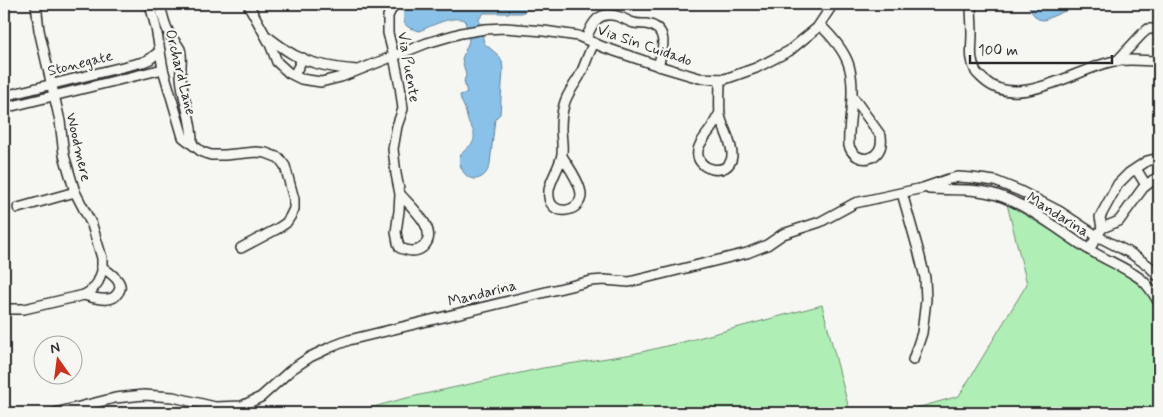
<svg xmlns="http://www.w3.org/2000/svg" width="1163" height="417" viewBox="0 0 1163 417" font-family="Mynerve,sans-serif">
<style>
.green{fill:#afefb6;stroke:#6d8d70}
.water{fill:#8ac1e8;stroke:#64859c}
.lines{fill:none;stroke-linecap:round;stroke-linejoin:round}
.street-casing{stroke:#2b2b2b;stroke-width:12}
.street{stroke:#f6f6f2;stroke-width:9}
.labels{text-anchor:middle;stroke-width:4.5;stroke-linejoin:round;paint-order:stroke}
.street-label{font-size:15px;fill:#2b2b2b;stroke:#f6f6f2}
</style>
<rect width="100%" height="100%" fill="#f6f6f2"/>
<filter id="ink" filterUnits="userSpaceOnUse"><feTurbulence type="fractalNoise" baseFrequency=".02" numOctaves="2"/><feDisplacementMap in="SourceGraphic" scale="10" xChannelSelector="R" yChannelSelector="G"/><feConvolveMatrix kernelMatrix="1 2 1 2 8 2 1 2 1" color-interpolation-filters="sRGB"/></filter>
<g filter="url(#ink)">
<!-- green -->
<g class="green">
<polygon points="1007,204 1128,277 1142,287 1151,298 1159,319 1159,413 899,413 959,396 1027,284"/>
<polygon points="822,305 850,413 353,413 356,412 402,399 543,368 633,354 683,342"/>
</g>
<!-- water -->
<g class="water">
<path d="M386,4H535L522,13H484L479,19L484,43L499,56L502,61L503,70L500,114L495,119L490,164C485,184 465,184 460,164C456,151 472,149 474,139C475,131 471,127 468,121C467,117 466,113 465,109C463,104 461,102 460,95L467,93L464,81L466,75L462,59L469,41L465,20C451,15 432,26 419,31C412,29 403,27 404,19C404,16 404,13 403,11Z"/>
<polygon points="1030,4 1084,4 1082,7 1065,11 1044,20 1038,19 1033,14 1029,7"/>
</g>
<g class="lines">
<!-- street casing -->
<g class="street-casing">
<g id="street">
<polyline points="150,4 156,28 163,69 183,137 202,152 211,155 225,155 256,152 266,153 279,158 285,166 294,199 294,209 290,217 286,223 277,229 241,248"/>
<path d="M160,4C162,14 164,24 169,33C172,39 177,43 180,49C183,57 180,67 181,76C182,99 193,120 192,144"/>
<polyline points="248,4 270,44 277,62 289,73 301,79 321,82 341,77 427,43 461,33 485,29 505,28 544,31 578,36 603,47 662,67 699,78 725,79 756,68 789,51 817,28 833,4"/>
<path d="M394,4L388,16V33L394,57L400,86L403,109L397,126L393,149L396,174L400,194L399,211L396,232L398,243L400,248C408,251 416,253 423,247C441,231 410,206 400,194"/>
<path d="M971,4C971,14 972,24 972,34C972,48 969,58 976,72C978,75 981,77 984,80C1017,110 1074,71 1110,62C1126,58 1143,61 1159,61"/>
<path d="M820,25C850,54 855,70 851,111C850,122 848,134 849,146C857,167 885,160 881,136L852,96"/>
<path d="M268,37C276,43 285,50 294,55C314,65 335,68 357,70"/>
<path d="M586,39C592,23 599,9 620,17C625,19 629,22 634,23C638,24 642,24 646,24C670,28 663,50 658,66"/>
<polyline points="1117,61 1142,34 1148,29 1159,29"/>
<polyline points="294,75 303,58"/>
<path d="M720,79C720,90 719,105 720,115C722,127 733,143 732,156C730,178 694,171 698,150C700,141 708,134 712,127C715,122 717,117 720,113"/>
<polyline points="4,96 143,62 150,59 160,51"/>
<polyline points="4,108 163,69"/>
<path d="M562,156C568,166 577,178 580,189C588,213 545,221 549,190C551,178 560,167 562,154C563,145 561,136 561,128C561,120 562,112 564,105C567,92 577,83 582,71C586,62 589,52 594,43"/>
<polyline points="1136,169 1146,185"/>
<path d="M929,189C951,190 975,188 997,195C1030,206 1058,230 1088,249C1105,260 1125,267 1141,279C1149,286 1154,294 1159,303"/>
<polyline points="902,193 919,253 925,278 926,300 922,333 913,360"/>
<polyline points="18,208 75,192"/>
<polyline points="1102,228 1100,217 1118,184 1129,173 1147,161 1159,158"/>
<polyline points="1089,250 1102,228 1119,221 1143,188 1153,180 1159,178"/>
<path d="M84,295C91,297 99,300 107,299C111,299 115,297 117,294C127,283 110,273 102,267"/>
<polyline points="4,309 24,309 84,295 92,290 98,282 102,271 102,258 92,225 75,192 64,155 60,121 39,30 36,4"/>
<polyline points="55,413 115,398 144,395 173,397 215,407 242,406 261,397 292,369 310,357 331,347 349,340 591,281 604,280 629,282 747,253 767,245 783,234 820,222 855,203 923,188 949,179 958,177 972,178 995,181 1020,191 1059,211 1097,236 1130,253 1149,266 1159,277"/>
</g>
</g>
<!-- street -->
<use href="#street" class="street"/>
</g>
</g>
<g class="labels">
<!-- street labels -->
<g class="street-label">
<text transform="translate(645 45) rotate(19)" y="5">Via Sin Cuidado</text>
<text transform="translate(80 63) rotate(-14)" y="5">Stonegate</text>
<text transform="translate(409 67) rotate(80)" y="5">Via Puente</text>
<text transform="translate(181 72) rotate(76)" y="5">Orchard Lane</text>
<text transform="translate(79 147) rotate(77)" y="5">Woodmere</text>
<text transform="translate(1058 214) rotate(32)" y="5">Mandarina</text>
<text transform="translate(482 293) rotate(-14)" y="5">Mandarina</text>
</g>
</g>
<!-- margin -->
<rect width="1163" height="417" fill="none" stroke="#f6f6f2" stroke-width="20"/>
<rect x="10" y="10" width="1143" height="397" fill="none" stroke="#2b2b2b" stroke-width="2" filter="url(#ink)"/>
<!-- north arrow -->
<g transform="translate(58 360) rotate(346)"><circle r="24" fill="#f6f6f2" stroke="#a5a5a2"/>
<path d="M0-4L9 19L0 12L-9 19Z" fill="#c8321e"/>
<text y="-8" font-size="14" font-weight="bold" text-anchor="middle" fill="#2b2b2b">N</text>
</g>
<!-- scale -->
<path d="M970 55v8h142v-8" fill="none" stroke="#2b2b2b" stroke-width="2.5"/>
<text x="978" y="55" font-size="15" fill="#2b2b2b" stroke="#f6f6f2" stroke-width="4" paint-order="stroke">100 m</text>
</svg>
